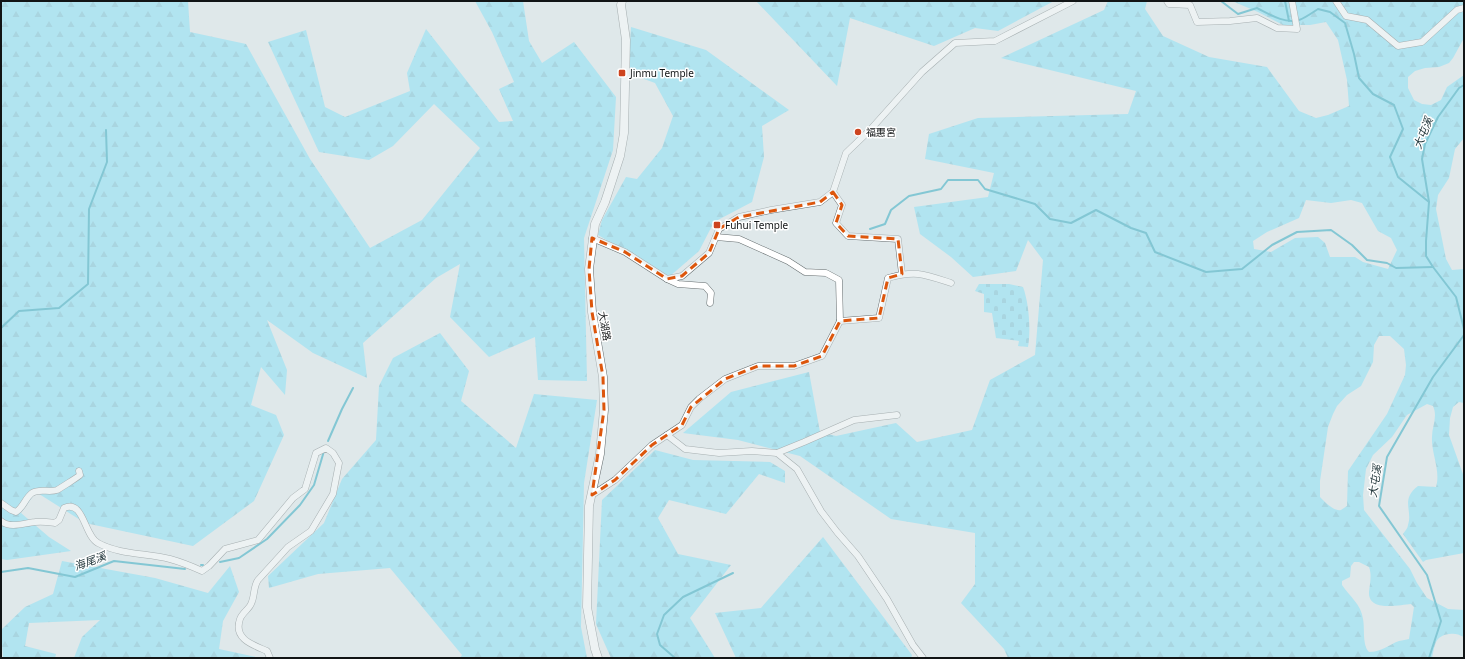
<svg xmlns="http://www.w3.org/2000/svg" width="1465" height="659" viewBox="0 0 1465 659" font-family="'Noto Sans','Noto Sans TC',sans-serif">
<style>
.forest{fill:url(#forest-firs);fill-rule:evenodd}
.cemetery{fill:url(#cemetery-stones)}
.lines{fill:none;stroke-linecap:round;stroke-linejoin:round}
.stream{stroke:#16a0ba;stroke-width:2}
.minor-casing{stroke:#646c6e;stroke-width:7}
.tertiary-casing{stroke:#646c6e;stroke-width:9}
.minor{stroke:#fff;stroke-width:6}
.tertiary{stroke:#fff;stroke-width:8}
.marked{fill:none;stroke:#dd560c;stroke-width:3;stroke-dasharray:8 5;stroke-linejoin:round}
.poi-dot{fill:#cd441f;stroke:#fff;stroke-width:1.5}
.labels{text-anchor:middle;stroke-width:3;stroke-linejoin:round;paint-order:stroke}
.poi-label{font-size:10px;fill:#111415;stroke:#fff;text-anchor:start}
.street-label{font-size:10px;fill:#111415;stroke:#fff}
.water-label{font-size:11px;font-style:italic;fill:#1c3136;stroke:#fff}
</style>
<defs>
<pattern id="forest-firs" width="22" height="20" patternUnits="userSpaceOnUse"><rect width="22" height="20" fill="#7ae0f9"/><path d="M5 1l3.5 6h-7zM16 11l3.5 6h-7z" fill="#68bfd5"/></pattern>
<pattern id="cemetery-stones" width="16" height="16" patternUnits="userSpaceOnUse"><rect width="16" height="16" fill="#7ae0f9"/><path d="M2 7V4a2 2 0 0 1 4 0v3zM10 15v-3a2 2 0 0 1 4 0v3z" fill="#68bfd5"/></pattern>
</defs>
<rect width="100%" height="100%" fill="#dfe8ea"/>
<!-- forest -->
<g class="forest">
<polygon points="1,1 188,1 190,32 246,44 310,159 370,248 422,220 480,148 434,104 393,146 369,160 319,152 268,42 306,30 325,107 345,117 410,91 407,73 426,29 499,122 513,121 499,89 514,82 492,32 475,1 523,1 529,41 542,63 574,42 616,97 613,150 584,238 587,381 538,380 535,337 489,357 450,317 460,264 436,278 363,343 367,378 313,353 267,320 287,370 285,395 261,367 251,405 276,415 284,435 254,501 193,546 85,523 36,492 21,513 49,537 71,551 7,560 1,559"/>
<polygon points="756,1 1054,1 998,31 975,28 934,46 850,18 837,86"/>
<path d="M1108,1H1147L1145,9L1163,36L1209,57L1267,67L1299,111L1316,118L1328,115L1349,106L1347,80L1338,40L1326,22L1310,25H1283L1258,12L1232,1H1464V38L1453,58L1449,63L1439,67L1425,68L1415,71L1408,77V88L1414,100L1422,104L1431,105L1441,100L1447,87L1464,75V138L1455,149L1449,178L1438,195L1436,209L1446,259L1452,270L1464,269V403L1459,402L1453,407L1450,418L1449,435L1464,477V553L1426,560L1423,562L1403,534C1405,531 1408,528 1408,525C1413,510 1400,500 1418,486L1436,487C1441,471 1431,453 1432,437C1432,426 1438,417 1433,406L1427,404L1407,415L1392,437L1373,455L1366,469L1363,495L1364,510L1410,569L1417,583L1427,598L1448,609L1464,610V637C1458,634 1455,633 1449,634C1434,636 1435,646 1432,658H1008L1004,649L961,603L975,584V533L891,519L800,456L738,440L683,433L731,392L809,372L820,432L836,436L896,423L917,442L972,430L990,380L1035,355L1043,260L1028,240L1016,271L973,277L951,257L920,234L914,207L988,197L994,173L925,159L929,134L978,118L1128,114L1136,91L1001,58L1104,10ZM1306,200L1331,203L1351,200L1362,203L1378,231L1391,238L1397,250L1388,269L1363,262L1355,257H1330L1325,243L1318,237L1295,238L1271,252L1254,249L1253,241L1267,232L1299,218ZM1379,336H1390L1404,349L1406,365L1405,375L1387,414L1348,471L1347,506C1345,507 1343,509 1341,510C1334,512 1324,501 1320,497V481L1328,427L1333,414L1337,406L1347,395L1361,386L1373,362L1374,345ZM1354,562H1359L1369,567C1372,575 1370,583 1369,592C1368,612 1399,605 1411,604L1414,607L1409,639C1406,640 1403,640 1399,641C1388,645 1382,652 1369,652C1362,645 1365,629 1363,619C1361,604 1350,597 1342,585V581L1350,577L1351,566Z"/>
<polygon points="631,27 706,50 789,110 762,126 764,157 752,202 714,222 699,251 669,277 598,235 602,220 626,177 637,179 662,148 673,116 655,83 628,73"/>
<polygon points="440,333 469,371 461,401 516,448 534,394 597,400 584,483 581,627 587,658 460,658 462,655 390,568 318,574 269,588 268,576 324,523 342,479 376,440 379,386 393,358"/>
<polygon points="655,450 693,460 770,462 785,471 785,483 759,474 726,514 669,500 658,518 678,554 731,565 690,618 715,658 611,658 596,624 602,500"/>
<polygon points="823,537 912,655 911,658 736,658 715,613 761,608"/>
<polygon points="62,561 155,578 208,593 230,566 239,592 223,621 219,649 260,658 74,658 82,637 100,620 29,623 25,646 56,654 55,658 3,658 1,630 25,607 53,594"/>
</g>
<!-- cemetery -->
<path class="cemetery" d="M979,284H1009L1023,287C1029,303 1031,330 1028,347L1018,346L1019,341L996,338L992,313L984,312V294L975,291Z"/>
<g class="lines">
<!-- stream -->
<g class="stream">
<path d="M1221,1L1238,14L1257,8C1269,14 1284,24 1299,20C1305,18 1312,13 1318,9L1330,12L1345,23L1354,54L1359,78L1373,94L1394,105L1403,129L1390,157L1398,177L1429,202"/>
<polyline points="1285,1 1289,21"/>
<polyline points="1464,85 1459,88 1438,117 1425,144 1422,159 1429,202 1426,241 1426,256 1433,267 1456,297 1464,329"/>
<polyline points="870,229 885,224 891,210 909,196 941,189 948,180 978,180 985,189 1035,204 1050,219 1071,223 1096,210 1131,228 1146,233 1155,252 1206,272 1242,269 1272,245 1297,232 1331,230 1352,245 1367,260 1387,263 1396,268 1433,267"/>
<polyline points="1,328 19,311 59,308 88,284 89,209 107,162 106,130"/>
<polyline points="328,441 342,409 353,388"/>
<polyline points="220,562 239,558 267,539 300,505 314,485 324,451"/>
<polyline points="201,565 203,565"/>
<polyline points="1,572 28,568 75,577 114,561 185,569"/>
<polyline points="675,658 660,645 657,634 664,615 683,597 733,573"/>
<polyline points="1429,658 1441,621 1427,575 1379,506 1387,457 1433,377 1464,335"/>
</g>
<!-- minor casing -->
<g class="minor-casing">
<g id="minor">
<polyline points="1167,1 1169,4 1190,5 1197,22 1230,21 1257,18 1277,28 1297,29 1292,1"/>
<polyline points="1336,1 1346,16 1367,20 1398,46 1422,42 1457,10 1464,8"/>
<polyline points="833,192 842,205 836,223 848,236 898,239 902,274"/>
<polyline points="592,238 625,252 667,279 682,276 709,253 719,229 739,217 771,210 820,202 833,192 846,153 870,130 922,72 955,43 995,41 1073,1"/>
<polyline points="667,279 678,284 705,286 711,293 710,303"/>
<path d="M840,321L879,318L888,278C916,270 924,274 951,283"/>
<polyline points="667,435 682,425 691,407 699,399 725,379 758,366 794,366 822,356 840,321 839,280 826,273 805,272 788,261 739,239 716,237"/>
<polyline points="777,453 804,442 854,420 897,415"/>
<polyline points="592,495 615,480 652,445 667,435 685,449 719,453 752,451 777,453 797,469 821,511 837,532 858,556 887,599 913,645 923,658"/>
<path d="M1,503L11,510L16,512C24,507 25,498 32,493C40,488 49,493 57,490C59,489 78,477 80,475L79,471"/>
<path d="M1,521C11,529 24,523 35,522C42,521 48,522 55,523L59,520L64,508C84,499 84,536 98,543C120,555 147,553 170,559C181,562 191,566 202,571L209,566L225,549L258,540L293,498L305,489L316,453L326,448L333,453L339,463L333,494L311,531L288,547L258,580C253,587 255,596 251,604C249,609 242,613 240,619C233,639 253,645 267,651L270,658"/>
</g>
</g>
<!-- tertiary casing -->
<g class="tertiary-casing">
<polyline id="tertiary" points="598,658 595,649 587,607 589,506 600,454 604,410 603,377 592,312 589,269 595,224 605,202 620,156 624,133 626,40 621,5 622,1"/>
</g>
<!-- minor -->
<use href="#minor" class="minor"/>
<!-- tertiary -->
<use href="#tertiary" class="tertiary"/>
</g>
<!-- marked area -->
<path d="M0 0H1465V659H0ZM833,192L842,205L836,223L848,236L898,239L902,274L888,278L879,318L840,321L822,356L794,366H758L725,379L691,407L682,425L652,445L615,480L592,495L604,410L603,377L592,312L589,269L592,238L625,252L667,279L682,276L709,253L719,229L739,217L820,202Z" fill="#dfe8ea" fill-opacity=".55" fill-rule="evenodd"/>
<path class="marked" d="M833,192L842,205L836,223L848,236L898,239L902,274L888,278L879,318L840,321L822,356L794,366H758L725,379L691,407L682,425L652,445L615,480L592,495L604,410L603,377L592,312L589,269L592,238L625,252L667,279L682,276L709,253L719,229L739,217L820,202Z"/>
<!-- markers -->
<g class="poi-dot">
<rect x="618" y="69" width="8" height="8" rx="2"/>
<circle cx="858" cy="132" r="4"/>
<rect x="713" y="221" width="8" height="8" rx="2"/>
</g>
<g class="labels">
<!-- poi labels -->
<g class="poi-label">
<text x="630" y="77">Jinmu Temple</text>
<text x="866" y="136">福惠宮</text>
<text x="725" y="229">Fuhui Temple</text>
</g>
<!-- street labels -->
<g class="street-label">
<text transform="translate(605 326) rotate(80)" y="4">大湖路</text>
</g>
<!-- water labels -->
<g class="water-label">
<text transform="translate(1423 133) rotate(-68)" y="4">大屯溪</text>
<text transform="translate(1375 481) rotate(-81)" y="4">大屯溪</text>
<text transform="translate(90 561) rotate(-20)" y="4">海尾溪</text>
</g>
</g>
<!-- border -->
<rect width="1465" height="659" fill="none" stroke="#111415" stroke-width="4"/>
</svg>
